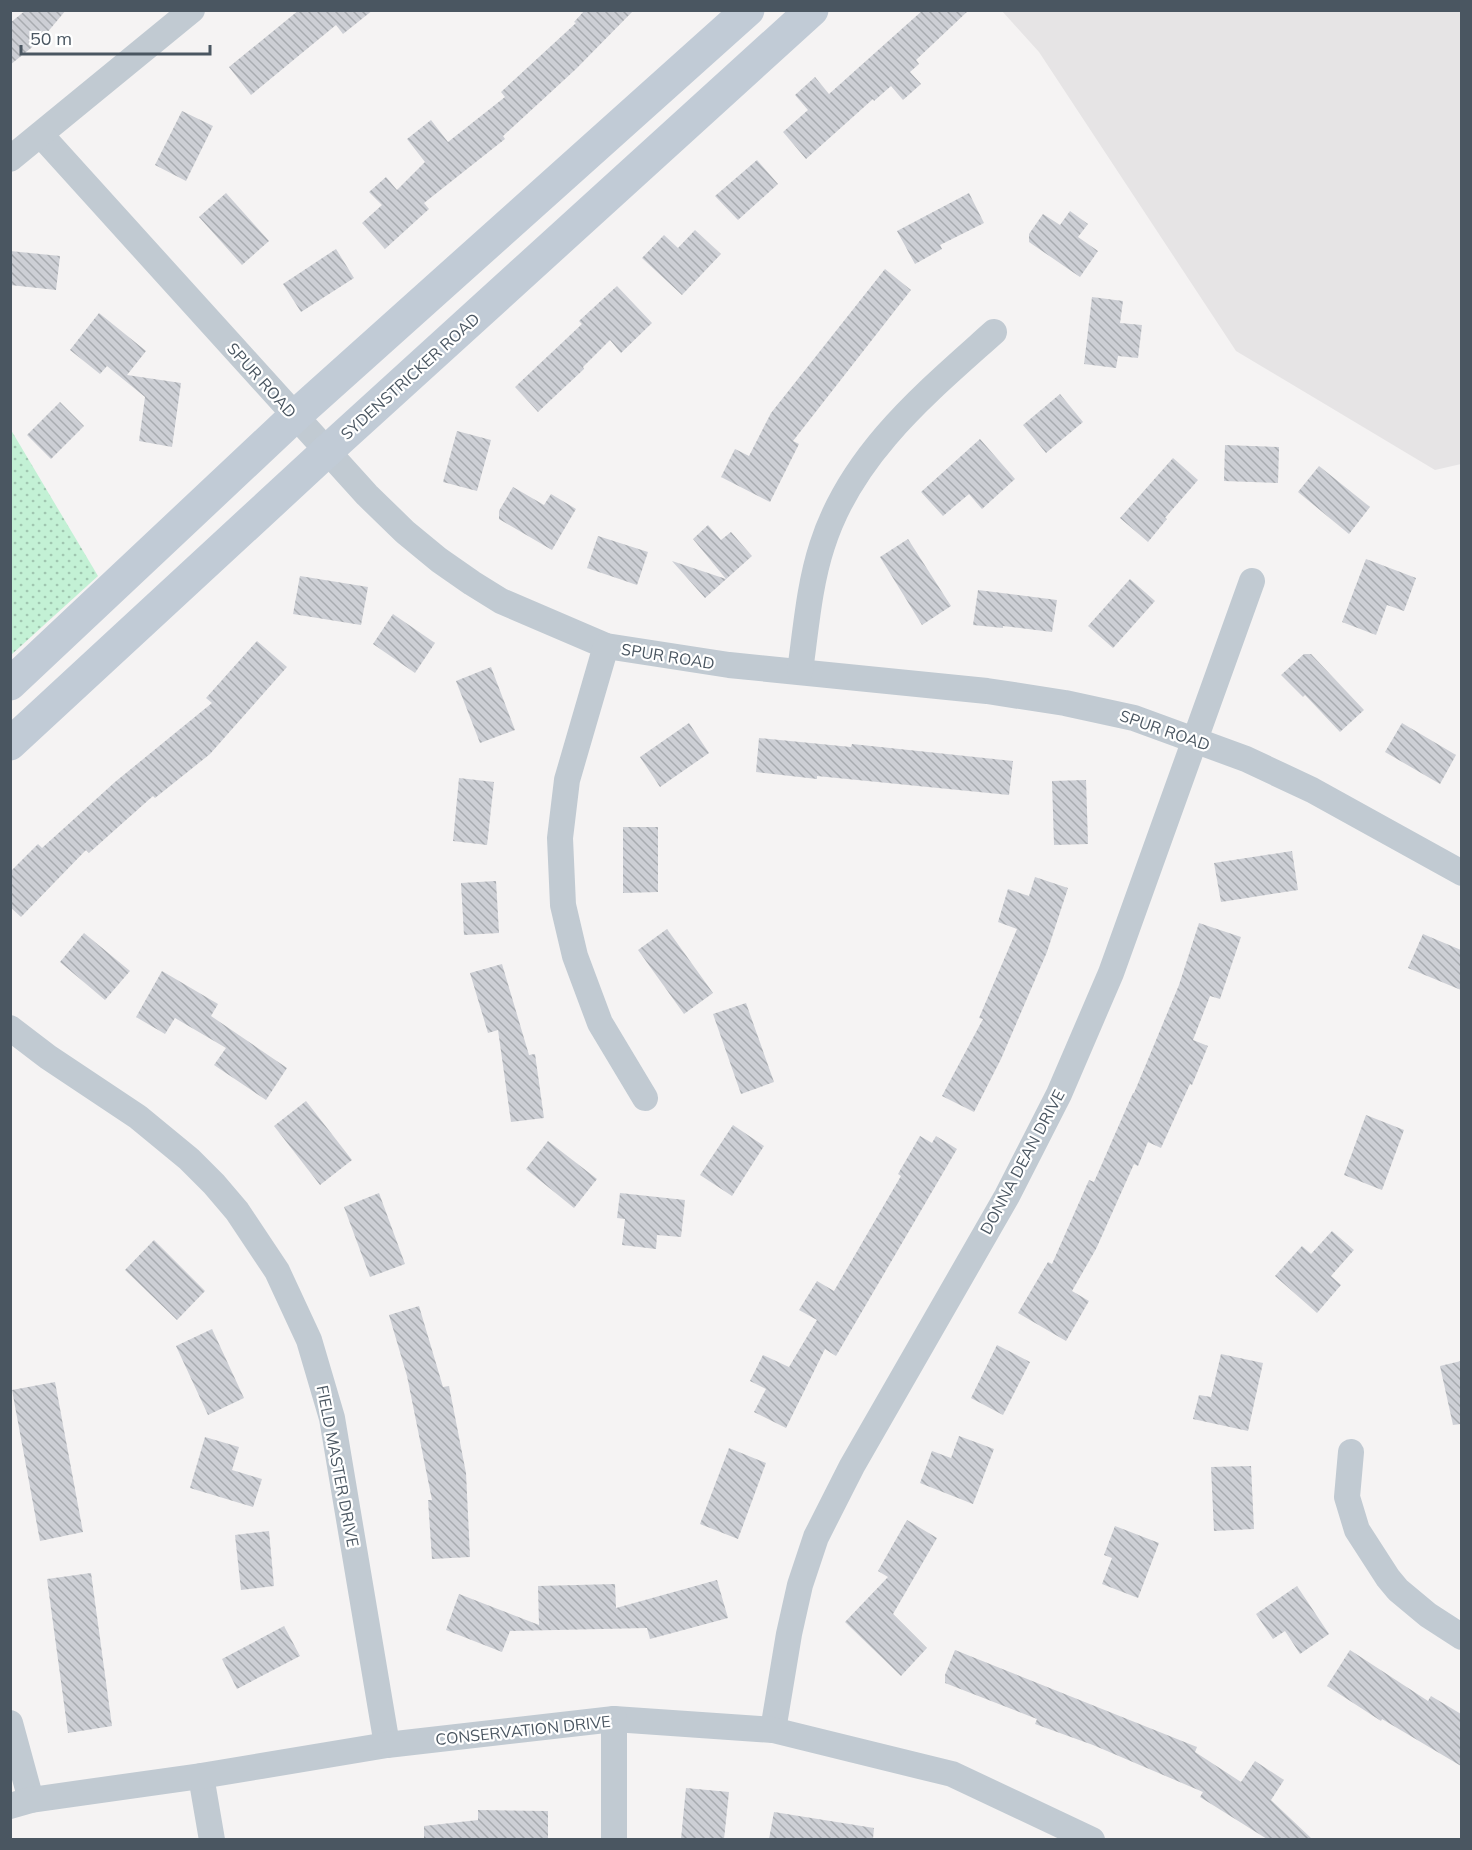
<svg xmlns="http://www.w3.org/2000/svg" width="1472" height="1850" viewBox="0 0 1472 1850" font-family="Mulish,sans-serif">
<style>
.education{fill:#e6e4e5}
.park{fill:url(#park-dots)}
.building{fill:url(#building-back-hatch)}
.lines{fill:none;stroke-linecap:round;stroke-linejoin:round}
.street{stroke:#c1cad2;stroke-width:26}
.secondary{stroke:#c1cbd6;stroke-width:33}
.labels{text-anchor:middle;stroke-width:4.5;stroke-linejoin:round;paint-order:stroke}
.street-label{font-size:16px;fill:#4a5661;stroke:#fff}
</style>
<defs>
<pattern id="park-dots" width="8" height="8" patternUnits="userSpaceOnUse" patternTransform="scale(1.5)"><rect width="8" height="8" fill="#c3f1d5"/><path d="M2 2h.1M6 6h.1" fill="none" stroke="#a0c6b0" stroke-width="1.8" stroke-linecap="round"/></pattern>
<pattern id="building-back-hatch" width="6" height="6" patternUnits="userSpaceOnUse" patternTransform="scale(1.5)"><rect width="6" height="6" fill="#cdcfd5"/><path d="M-1 5l2 2M0 0l6 6M5-1l2 2" fill="none" stroke="#a8abb0"/></pattern>
</defs>
<rect width="100%" height="100%" fill="#f5f3f3"/>
<!-- education -->
<polygon class="education" points="1002,11 1461,11 1461,464 1435,470 1236,351 1039,52"/>
<!-- park -->
<polygon class="park" points="11,430 98,576 11,655"/>
<!-- building -->
<g class="building">
<polygon points="26,10 66,10 41,40 10,65 10,23"/>
<polygon points="299,10 373,10 343,34 336,25 251,95 229,67"/>
<polygon points="585,10 634,10 576,69 503,136 505,139 424,203 429,209 385,249 362,223 382,205 369,192 386,177 397,190 425,162 407,139 431,120 448,142 505,97 501,92 576,23 574,22"/>
<polygon points="923,10 969,10 916,60 919,64 910,72 921,84 903,100 891,86 874,101 873,99 806,159 783,132 808,110 795,95 815,77 829,94"/>
<polygon points="182,111 213,126 186,181 155,165"/>
<polygon points="757,160 778,184 738,220 715,196"/>
<polygon points="226,193 269,241 242,265 199,217"/>
<polygon points="969,193 984,223 940,245 942,249 915,264 897,231"/>
<polygon points="1070,211 1088,224 1078,237 1098,251 1080,277 1029,242 1029,234 1043,214 1060,225"/>
<polygon points="695,230 721,254 682,295 642,258 664,235 678,248"/>
<polygon points="336,249 354,278 301,312 283,284"/>
<polygon points="10,251 60,256 56,290 10,285"/>
<polygon points="885,269 911,290 793,441 799,444 770,502 721,477 735,449 749,456 771,413"/>
<polygon points="617,286 652,323 621,353 610,340 583,367 584,369 538,412 515,387 582,324 579,321"/>
<polygon points="1092,297 1123,301 1120,323 1142,325 1138,358 1118,356 1116,368 1084,364"/>
<polygon points="99,313 146,351 127,375 181,383 172,447 139,441 145,397 107,366 100,374 70,350"/>
<polygon points="1060,394 1083,422 1046,453 1023,425"/>
<polygon points="60,402 84,426 51,459 27,435"/>
<polygon points="457,431 491,440 477,491 443,482"/>
<polygon points="980,439 1015,479 982,509 969,494 943,516 921,492"/>
<polygon points="1225,445 1279,447 1278,483 1224,481"/>
<polygon points="1173,458 1198,480 1165,518 1167,519 1148,542 1120,518"/>
<polygon points="1319,466 1370,507 1349,534 1298,492"/>
<polygon points="513,487 544,505 551,494 576,509 552,550 499,519 499,511"/>
<polygon points="708,525 721,540 731,532 752,556 705,598 672,561 726,579 693,539"/>
<polygon points="598,536 648,552 637,585 587,568"/>
<polygon points="908,539 951,606 922,625 880,557"/>
<polygon points="1366,559 1416,578 1404,611 1387,605 1376,635 1342,622"/>
<polygon points="300,576 368,587 361,625 293,614"/>
<polygon points="1130,579 1155,601 1113,648 1088,626"/>
<polygon points="978,590 1057,600 1052,632 1003,626 1003,628 973,625"/>
<polygon points="393,614 435,643 415,673 373,644"/>
<polygon points="257,641 287,667 210,754 155,798 153,796 89,853 86,850 21,917 10,907 10,872 38,844 42,848 115,782 212,703 206,698"/>
<polygon points="1304,654 1311,654 1364,710 1340,732 1305,695 1303,697 1281,675"/>
<polygon points="491,667 515,730 480,743 456,681"/>
<polygon points="689,723 709,753 660,787 640,757"/>
<polygon points="1402,723 1456,755 1440,784 1385,752"/>
<polygon points="759,738 851,747 852,744 1013,761 1009,795 817,776 817,779 756,772"/>
<polygon points="459,778 494,782 487,845 453,841"/>
<polygon points="1086,780 1088,844 1054,845 1052,781"/>
<polygon points="623,827 658,827 658,892 623,893"/>
<polygon points="1292,851 1298,890 1221,902 1214,863"/>
<polygon points="1035,877 1068,888 1047,952 1001,1059 974,1112 942,1096 983,1019 979,1018 1017,929 998,922 1008,889 1029,896"/>
<polygon points="496,881 499,933 464,935 461,883"/>
<polygon points="1199,923 1241,937 1220,999 1210,996 1193,1040 1208,1046 1192,1085 1190,1084 1161,1148 1148,1142 1138,1166 1134,1164 1096,1249 1072,1291 1089,1301 1066,1341 1018,1313 1048,1262 1052,1264 1089,1180 1094,1182 1133,1093 1134,1093 1179,985"/>
<polygon points="667,929 713,993 684,1014 638,950"/>
<polygon points="84,933 130,971 105,1000 60,962"/>
<polygon points="1423,934 1461,950 1461,990 1408,968"/>
<polygon points="502,964 529,1055 535,1054 544,1118 511,1122 498,1030 488,1033 470,973"/>
<polygon points="162,971 218,1004 211,1016 287,1068 266,1100 214,1065 226,1048 175,1018 165,1034 136,1017"/>
<polygon points="746,1003 774,1082 741,1094 713,1014"/>
<polygon points="306,1101 352,1160 320,1185 274,1126"/>
<polygon points="1366,1115 1404,1130 1382,1190 1344,1175"/>
<polygon points="733,1125 764,1146 732,1196 700,1175"/>
<polygon points="920,1136 932,1143 936,1136 957,1149 836,1356 825,1349 786,1428 754,1412 766,1389 750,1381 763,1355 789,1367 817,1320 799,1310 817,1281 834,1291 901,1176 898,1174"/>
<polygon points="548,1141 597,1179 574,1208 526,1169"/>
<polygon points="379,1193 405,1264 370,1277 344,1207"/>
<polygon points="620,1193 685,1200 681,1237 657,1235 656,1249 622,1245 625,1219 617,1218"/>
<polygon points="1332,1231 1354,1250 1331,1276 1341,1285 1317,1313 1275,1276 1302,1246 1311,1254"/>
<polygon points="154,1240 205,1291 177,1320 125,1270"/>
<polygon points="419,1306 443,1387 449,1386 466,1473 470,1557 432,1559 428,1500 432,1500 407,1376 389,1315"/>
<polygon points="212,1329 244,1398 208,1415 176,1346"/>
<polygon points="997,1345 1030,1362 1003,1415 971,1398"/>
<polygon points="1221,1354 1263,1363 1248,1431 1193,1419 1199,1395 1211,1397"/>
<polygon points="1461,1361 1461,1424 1453,1425 1440,1366"/>
<polygon points="55,1382 83,1532 40,1541 12,1390"/>
<polygon points="959,1436 994,1449 973,1504 920,1483 932,1451 951,1458"/>
<polygon points="205,1437 239,1447 232,1470 262,1479 253,1507 190,1488"/>
<polygon points="729,1448 766,1463 738,1539 700,1524"/>
<polygon points="1251,1466 1254,1529 1214,1531 1211,1467"/>
<polygon points="907,1520 937,1538 893,1614 927,1648 901,1676 845,1622 888,1577 878,1571"/>
<polygon points="1115,1526 1159,1543 1138,1598 1102,1584 1112,1558 1104,1555"/>
<polygon points="269,1531 274,1586 241,1590 235,1535"/>
<polygon points="91,1573 112,1726 68,1733 47,1579"/>
<polygon points="717,1580 728,1618 650,1639 647,1628 510,1631 502,1652 446,1630 459,1594 539,1625 538,1586 615,1584 616,1608"/>
<polygon points="1297,1586 1329,1634 1300,1654 1285,1631 1273,1639 1256,1614"/>
<polygon points="284,1626 300,1656 237,1689 222,1659"/>
<polygon points="955,1650 1197,1747 1195,1752 1241,1782 1255,1761 1284,1780 1271,1800 1312,1839 1267,1839 1200,1797 1203,1792 1093,1745 1035,1724 1037,1719 945,1683 945,1675"/>
<polygon points="1350,1650 1428,1701 1431,1696 1461,1714 1461,1766 1382,1719 1381,1721 1327,1686"/>
<polygon points="686,1788 729,1792 724,1839 681,1839"/>
<polygon points="478,1810 548,1811 548,1839 424,1839 424,1826 478,1820"/>
<polygon points="774,1812 874,1828 873,1839 769,1839"/>
</g>
<g class="lines">
<!-- street -->
<g class="street">
<polyline points="41,135 367,495 405,532 439,560 472,583 501,601 606,646 729,665 987,691 1065,703 1134,718 1246,759 1312,790 1462,873"/>
<polyline points="10,159 192,10"/>
<polyline points="606,646 567,780 560,838 563,905 575,956 600,1023 645,1098"/>
<path d="M800,671C806,629 809,586 822,546C851,454 926,393 994,332"/>
<polyline points="10,1028 48,1057 138,1117 189,1159 214,1184 237,1211 277,1271 309,1340 332,1418 387,1745"/>
<polyline points="1351,1452 1347,1497 1357,1530 1388,1578 1398,1590 1428,1615 1462,1637"/>
<polyline points="10,1723 31,1800"/>
<polyline points="773,1730 789,1634 800,1585 816,1537 852,1466 1007,1196 1059,1094 1111,973 1252,581"/>
<polyline points="201,1776 212,1840"/>
<polyline points="10,1806 31,1800 201,1776 387,1745 614,1719 773,1730 952,1774 1092,1840"/>
<polyline points="614,1840 614,1719"/>
</g>
<!-- secondary -->
<g class="secondary">
<polyline points="10,684 295,416 748,10"/>
<polyline points="10,744 327,451 812,10"/>
</g>
</g>
<g class="labels">
<!-- street labels -->
<g class="street-label">
<text transform="translate(410 376) rotate(-42)" y="6">SYDENSTRICKER ROAD</text>
<text transform="translate(262 380) rotate(48)" y="6">SPUR ROAD</text>
<text transform="translate(668 656) rotate(9)" y="6">SPUR ROAD</text>
<text transform="translate(1165 730) rotate(19)" y="6">SPUR ROAD</text>
<text transform="translate(1022 1162) rotate(-62)" y="6">DONNA DEAN DRIVE</text>
<text transform="translate(338 1466) rotate(79)" y="6">FIELD MASTER DRIVE</text>
<text transform="translate(523 1730) rotate(-6)" y="6">CONSERVATION DRIVE</text>
</g>
</g>
<!-- border -->
<rect width="1472" height="1850" fill="none" stroke="#4a5661" stroke-width="24"/>
<!-- scale -->
<path d="M21 45v9h189v-9" fill="none" stroke="#4a5661" stroke-width="3"/>
<text x="30" y="45" font-size="18" fill="#4a5661" stroke="#ffffff" stroke-width="4.5" paint-order="stroke">50 m</text>
</svg>
